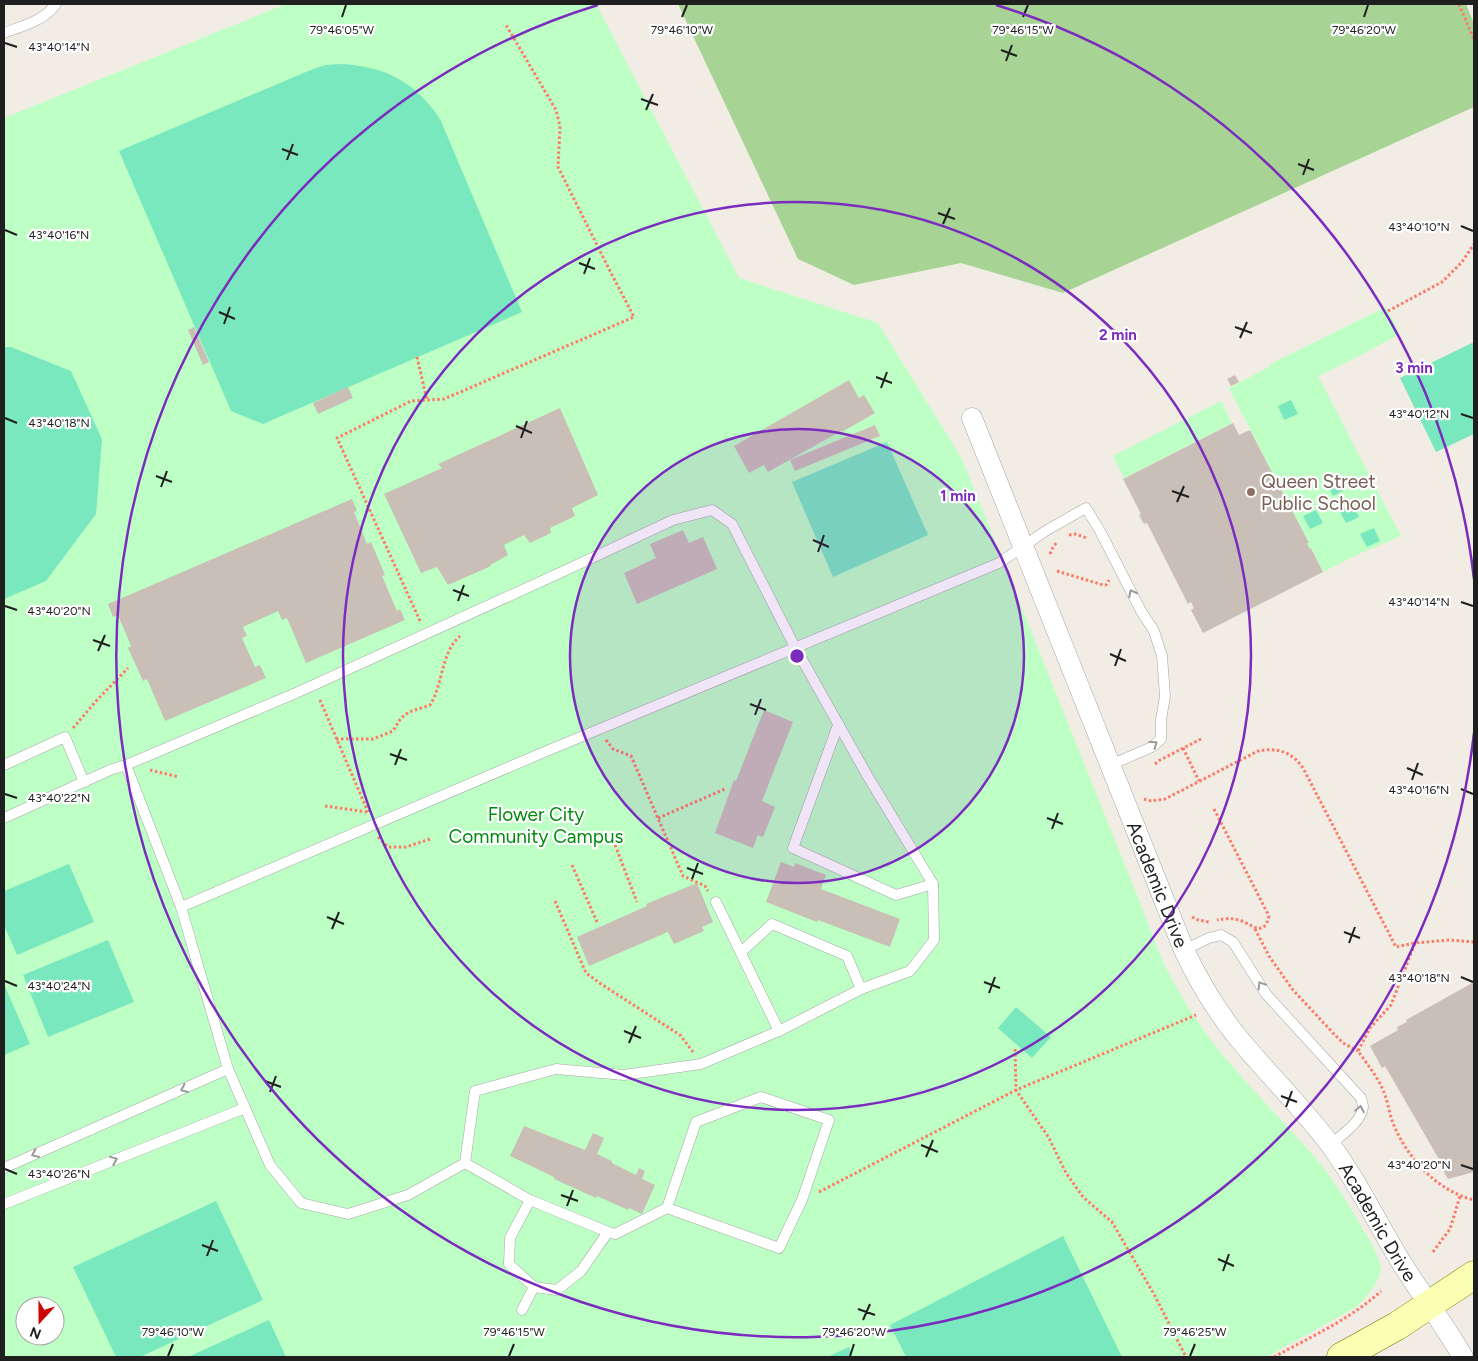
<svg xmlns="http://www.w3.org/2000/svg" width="1478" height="1361" viewBox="0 0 1478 1361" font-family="Figtree,sans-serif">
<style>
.forest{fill:#a7d495}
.park{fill:#bdffc4;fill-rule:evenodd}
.pitch{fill:#7ae8bf}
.building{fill:#c9bfb7}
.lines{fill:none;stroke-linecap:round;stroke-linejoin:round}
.lane-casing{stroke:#a6a6a6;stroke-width:11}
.street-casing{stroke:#a6a6a6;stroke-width:21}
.secondary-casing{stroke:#6d7c00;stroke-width:29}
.path{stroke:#ff7967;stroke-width:3;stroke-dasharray:2.5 2.5;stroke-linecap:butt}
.lane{stroke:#fff;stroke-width:10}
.street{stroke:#fff;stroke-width:20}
.secondary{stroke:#faffb4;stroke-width:28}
.oneway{stroke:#9a9a9a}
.ticks{fill:none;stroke:#1f1f1f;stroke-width:2}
.ring{fill:none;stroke:#7b2cbf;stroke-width:2.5}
.education-dot{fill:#8d6e63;stroke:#fff;stroke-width:2}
.labels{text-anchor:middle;stroke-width:4.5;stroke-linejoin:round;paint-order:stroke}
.education-label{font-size:19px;fill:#785e54;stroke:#fff;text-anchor:start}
.park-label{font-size:19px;fill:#008a0e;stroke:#fff}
.street-label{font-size:19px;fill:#1f1f1f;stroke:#fff}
.ticks-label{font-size:12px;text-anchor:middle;fill:#1f1f1f;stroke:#fff;stroke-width:4.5;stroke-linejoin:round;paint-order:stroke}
.centre{fill:#7b2cbf;stroke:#fff;stroke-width:2.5}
.ring-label{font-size:15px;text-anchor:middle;font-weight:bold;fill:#7b2cbf;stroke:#fff;stroke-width:4.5;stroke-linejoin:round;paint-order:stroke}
</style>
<rect width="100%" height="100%" fill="#f1ede4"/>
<!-- forest -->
<polygon class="forest" points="678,4 1466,4 1474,24 1474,107 1063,293 961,263 854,285 798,259"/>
<!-- park -->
<g class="park">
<path d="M286,4H596L739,278L878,323L962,459L1141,905C1148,924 1155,943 1163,962C1179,995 1199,1026 1222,1054C1251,1089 1283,1121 1313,1155C1331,1176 1346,1200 1360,1224C1367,1237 1377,1250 1380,1264C1384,1279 1367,1295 1358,1306L1267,1357H4V118ZM25,1306H55V1336H25Z"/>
<polygon points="1386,307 1400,334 1353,359 1318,376 1401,536 1354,556 1323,572 1312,548 1310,549 1307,543 1308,542 1229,388 1271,366 1270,364"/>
<polygon points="1221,401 1232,423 1124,478 1113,456"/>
</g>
<!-- pitch -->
<g class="pitch">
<path d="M341,64C385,66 415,82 440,119L522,312L263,424L231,411L119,151L313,69L326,65Z"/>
<polygon points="1474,342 1474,434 1436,452 1400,378"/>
<polygon points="4,347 11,347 71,371 102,439 96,514 46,581 4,599"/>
<polygon points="1291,400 1298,414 1284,420 1278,406"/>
<polygon points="887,442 928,535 833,577 792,482"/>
<polygon points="1339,476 1346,489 1333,496 1326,483"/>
<polygon points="1353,504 1359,517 1346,523 1339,510"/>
<polygon points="1316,510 1323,523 1310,529 1303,516"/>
<polygon points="1374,528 1380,541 1367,547 1360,534"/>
<polygon points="69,864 94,922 17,955 4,925 4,891"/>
<polygon points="108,940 134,1002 48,1037 23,975"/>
<polygon points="4,984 30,1044 4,1055"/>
<polygon points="1016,1007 1051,1037 1032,1058 998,1028"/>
<polygon points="216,1201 263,1300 140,1357 116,1357 73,1267"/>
<polygon points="1063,1236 1122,1357 906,1357 890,1325"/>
<polygon points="269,1320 286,1357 188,1357"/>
<polygon points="849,1347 853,1357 827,1357"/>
</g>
<!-- building -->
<g class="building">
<polygon points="194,327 209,362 203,365 188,330"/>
<polygon points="1235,375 1239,382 1231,386 1227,379"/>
<polygon points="849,380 859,398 864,395 875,413 842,432 841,431 768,472 764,465 749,473 734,446"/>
<polygon points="348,387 353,398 318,414 313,403"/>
<polygon points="560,408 598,495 572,508 575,516 550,528 551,533 530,543 524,535 504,545 508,555 490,565 491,566 448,585 437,567 421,573 384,494 442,468 438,464"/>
<polygon points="1233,423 1239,435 1250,430 1309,543 1307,543 1310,549 1311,548 1323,572 1203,633 1191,610 1194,608 1191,602 1188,604 1147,523 1144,524 1139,515 1141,514 1123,479"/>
<polygon points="875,425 880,436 795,471 790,460"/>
<polygon points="352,499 357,511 354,512 367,544 371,542 385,575 382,576 397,611 400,609 405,620 306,663 287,618 282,620 278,611 243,627 247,636 242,638 255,667 260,665 266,678 165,721 147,679 143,681 128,648 131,646 118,615 113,617 108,604"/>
<polygon points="683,530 689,543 703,537 717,569 637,604 624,573 656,558 650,544"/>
<polygon points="764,710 793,722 762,801 775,807 763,837 758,835 753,848 715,833 734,780 736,781"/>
<polygon points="781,862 794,867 795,863 826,875 821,889 900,919 890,947 818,920 817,922 766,902"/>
<polygon points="697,883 713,922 702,927 704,931 674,944 668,932 589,966 577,937 647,906 646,904"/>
<polygon points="1474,982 1474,1172 1448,1179 1438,1162 1440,1161 1385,1066 1382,1068 1370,1046 1398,1030 1397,1027 1407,1022 1406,1020"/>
<polygon points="524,1126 585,1150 593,1133 604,1138 597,1154 612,1161 612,1163 636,1175 639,1168 645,1171 642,1179 655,1185 642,1214 629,1208 628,1210 597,1196 596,1198 554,1179 554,1177 510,1156"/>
</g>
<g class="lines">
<!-- lane casing -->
<g class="lane-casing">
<g id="lane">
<path d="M4,33C22,26 44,21 56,4"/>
<polyline points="838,725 793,848 896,895 933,884"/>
<polyline points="4,765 65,737 84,782"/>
<polyline points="4,818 110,770 126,765"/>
<polyline points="716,902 779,1031"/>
<polyline points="181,907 126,765 296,693 564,571 673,520 712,510 732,524 795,647 867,775 933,884 934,940 910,971 861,989 779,1031 701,1064 624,1075 556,1069 475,1091 465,1163 408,1195 348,1214 301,1203 270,1165 228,1069 181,907 542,753 999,563 1047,530 1086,508 1100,531 1141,611 1154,631 1162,656 1165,696 1161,720 1161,739 1152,747 1110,765"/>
<path d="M1184,950L1209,938L1221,935L1233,942L1266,994L1361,1098C1362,1101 1363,1104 1363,1107C1361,1123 1341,1135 1330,1145"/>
<polyline points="741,952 772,924 847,956 861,989"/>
<polyline points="465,1163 530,1200 608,1232 615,1234 667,1208 779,1248 802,1200 829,1120 761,1097 696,1122 667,1208"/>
<polyline points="4,1168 228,1069"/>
<polyline points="530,1200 510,1238 509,1264 534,1287"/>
<polyline points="4,1204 245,1108"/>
<polyline points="522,1310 534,1287 557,1290 581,1271 608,1232"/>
</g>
</g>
<!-- street casing -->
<g class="street-casing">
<g id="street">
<path id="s1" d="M972,418L1184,950C1198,980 1215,1008 1235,1034C1265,1071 1300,1105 1329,1143C1357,1180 1377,1223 1401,1262C1421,1294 1444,1324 1463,1357"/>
</g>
</g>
<!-- secondary casing -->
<g class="secondary-casing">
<polyline id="secondary" points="1341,1357 1397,1326 1474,1275"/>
</g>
<!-- path -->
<g class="path">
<polyline points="1459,4 1474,40"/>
<polyline points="1388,311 1442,282 1462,262 1474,244"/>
<polyline points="417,357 427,400"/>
<polyline points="1069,535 1075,534 1087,538"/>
<polyline points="1050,554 1053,547 1057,542"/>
<polyline points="1057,571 1103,585 1106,585 1109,580"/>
<polyline points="420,621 337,438 411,401 444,399 634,317 609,269 558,167 560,126 556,110 506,25"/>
<polyline points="320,700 368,812"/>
<polyline points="73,728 97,700 128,668"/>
<path d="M336,739H373L393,731L401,718L409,712L430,705C443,685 441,652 460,636"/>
<polyline points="606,740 613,749 631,756 683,876 705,886 708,891"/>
<polyline points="1183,748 1199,781"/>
<polyline points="1155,764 1160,760 1203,738"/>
<polyline points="150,770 179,777"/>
<path d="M1144,799L1151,801L1165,799L1258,751C1277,747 1292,752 1303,768L1396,947L1415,943"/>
<polyline points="325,806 367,812"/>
<path d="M1214,809L1269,916C1264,936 1255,927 1242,921C1234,918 1226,918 1217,920"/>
<polyline points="658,818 725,789"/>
<polyline points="378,837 388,847 406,847 430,839"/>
<polyline points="615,845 637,902"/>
<polyline points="572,865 597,922"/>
<polyline points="555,901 586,973 601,984 680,1035 693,1052"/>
<polyline points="1192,917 1198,920 1209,922"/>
<polyline points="1255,929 1269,956 1293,990 1334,1034 1343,1043 1358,1051"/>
<path d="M1474,942L1449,940L1415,943L1391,1005L1370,1028L1358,1051C1367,1064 1377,1076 1383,1090C1388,1101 1389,1113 1393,1123C1407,1158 1437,1191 1474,1200"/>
<polyline points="1015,1049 1016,1090 1049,1138 1066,1173 1083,1197 1112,1222 1155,1296 1186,1357"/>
<polyline points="819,1192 1016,1090 1196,1015"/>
<polyline points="1433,1252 1450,1229 1460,1196"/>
<path d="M1274,1357C1310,1337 1351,1319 1381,1291"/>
</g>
<!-- lane -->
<use href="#lane" class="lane"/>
<!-- street -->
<use href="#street" class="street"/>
<!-- secondary -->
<use href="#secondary" class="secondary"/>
</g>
<!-- one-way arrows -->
<defs><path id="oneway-chevron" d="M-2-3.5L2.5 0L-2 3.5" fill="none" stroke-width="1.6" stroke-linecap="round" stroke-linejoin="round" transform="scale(1.25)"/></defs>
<g class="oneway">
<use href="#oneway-chevron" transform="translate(1132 593) rotate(-117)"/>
<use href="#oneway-chevron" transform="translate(1154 744) rotate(-36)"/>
<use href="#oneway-chevron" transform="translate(1261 985) rotate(-122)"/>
<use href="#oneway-chevron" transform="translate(184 1089) rotate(156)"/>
<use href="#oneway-chevron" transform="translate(1360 1109) rotate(-80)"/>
<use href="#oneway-chevron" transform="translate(35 1154) rotate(156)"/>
<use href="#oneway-chevron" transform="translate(114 1160) rotate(-22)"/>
</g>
<!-- ticks -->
<path class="ticks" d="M342,17L346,5M682,17L687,5M1023,17L1028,5M1364,17L1368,5M5,43L17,47M1001,50L1017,56M1006,61L1012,45M641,99L658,105M646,110L653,94M282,149L298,155M287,160L293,144M1298,164L1314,170M1303,175L1309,159M938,213L955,219M943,224L950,208M1461,226L1473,231M5,230L17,235M579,263L595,269M584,274L590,258M219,312L235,319M224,324L230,307M1235,327L1252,333M1240,338L1247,322M876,377L892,383M881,388L887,372M1461,414L1473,418M5,418L17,423M516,426L532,433M521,438L527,421M156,476L172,482M161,487L167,471M1172,491L1189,497M1177,502L1184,486M813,540L829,547M818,552L824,535M453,590L469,596M458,601L464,585M1461,602L1473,606M5,606L17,610M93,640L110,646M98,651L105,635M1110,654L1126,661M1115,666L1121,649M750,704L766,710M755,715L761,699M390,754L407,760M395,765L401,749M1407,768L1423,775M1412,780L1418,763M1461,789L1473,794M5,794L17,798M1047,818L1063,824M1052,829L1058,813M687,868L703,874M692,879L698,863M327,917L344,924M332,929L339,912M1344,932L1360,938M1349,943L1355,927M1461,977L1473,982M5,981L17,986M984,982L1000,988M989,993L995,977M624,1031L641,1038M629,1043L636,1026M265,1081L281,1087M270,1092L276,1076M1281,1096L1297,1102M1286,1107L1292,1091M921,1145L938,1152M926,1157L933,1140M1461,1165L1473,1169M5,1169L17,1174M561,1195L578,1201M567,1206L573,1190M202,1245L218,1251M207,1256L213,1240M1218,1259L1234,1266M1223,1271L1229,1254M858,1309L875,1315M863,1320L870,1304M168,1356L173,1344M509,1356L514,1344M850,1356L854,1344M1190,1356L1195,1344"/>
<!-- distance rings -->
<circle cx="797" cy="656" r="227" fill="#7b2cbf" fill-opacity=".12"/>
<g class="ring">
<circle cx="797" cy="656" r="227"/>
<circle cx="797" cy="656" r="454"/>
<path d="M1474 733A681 681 0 1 1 598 5M996 5A681 681 0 0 1 1474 579"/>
</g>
<!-- markers -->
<circle class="education-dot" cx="1251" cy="492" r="5"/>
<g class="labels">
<!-- education labels -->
<g class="education-label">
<text x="1261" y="488">Queen Street<tspan x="1261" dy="22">Public School</tspan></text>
</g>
<!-- park labels -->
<g class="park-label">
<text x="536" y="821">Flower City<tspan x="536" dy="22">Community Campus</tspan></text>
</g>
<!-- street labels -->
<g class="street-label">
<text dy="7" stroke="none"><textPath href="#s1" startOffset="502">Academic Drive</textPath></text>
<text dy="7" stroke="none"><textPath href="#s1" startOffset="908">Academic Drive</textPath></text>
</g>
</g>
<g class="ticks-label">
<text x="342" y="34">79°46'05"W</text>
<text x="682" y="34">79°46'10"W</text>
<text x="1023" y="34">79°46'15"W</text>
<text x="1364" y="34">79°46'20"W</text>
<text x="59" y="51">43°40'14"N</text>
<text x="1419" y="231">43°40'10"N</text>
<text x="59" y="239">43°40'16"N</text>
<text x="1419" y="418">43°40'12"N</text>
<text x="59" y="427">43°40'18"N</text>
<text x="1419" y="606">43°40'14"N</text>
<text x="59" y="615">43°40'20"N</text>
<text x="1419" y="794">43°40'16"N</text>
<text x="59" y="802">43°40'22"N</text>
<text x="1419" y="982">43°40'18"N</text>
<text x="59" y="990">43°40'24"N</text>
<text x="1419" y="1169">43°40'20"N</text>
<text x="59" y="1178">43°40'26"N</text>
<text x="173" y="1336">79°46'10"W</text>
<text x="514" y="1336">79°46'15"W</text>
<text x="854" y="1336">79°46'20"W</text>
<text x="1195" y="1336">79°46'25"W</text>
</g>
<circle cx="797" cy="656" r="8" class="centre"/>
<g class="ring-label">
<text x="1118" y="340">2 min</text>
<text x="1414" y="373">3 min</text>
<text x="958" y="501">1 min</text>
</g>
<!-- border -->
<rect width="1478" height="1361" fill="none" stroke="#1f1f1f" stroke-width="10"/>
<!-- north arrow -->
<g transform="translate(40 1321) rotate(201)"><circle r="24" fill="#ffffff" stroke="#a5a5a5"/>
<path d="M0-4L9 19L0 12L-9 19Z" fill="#ce0300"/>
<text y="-8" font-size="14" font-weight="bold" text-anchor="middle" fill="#1f1f1f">N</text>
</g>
</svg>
